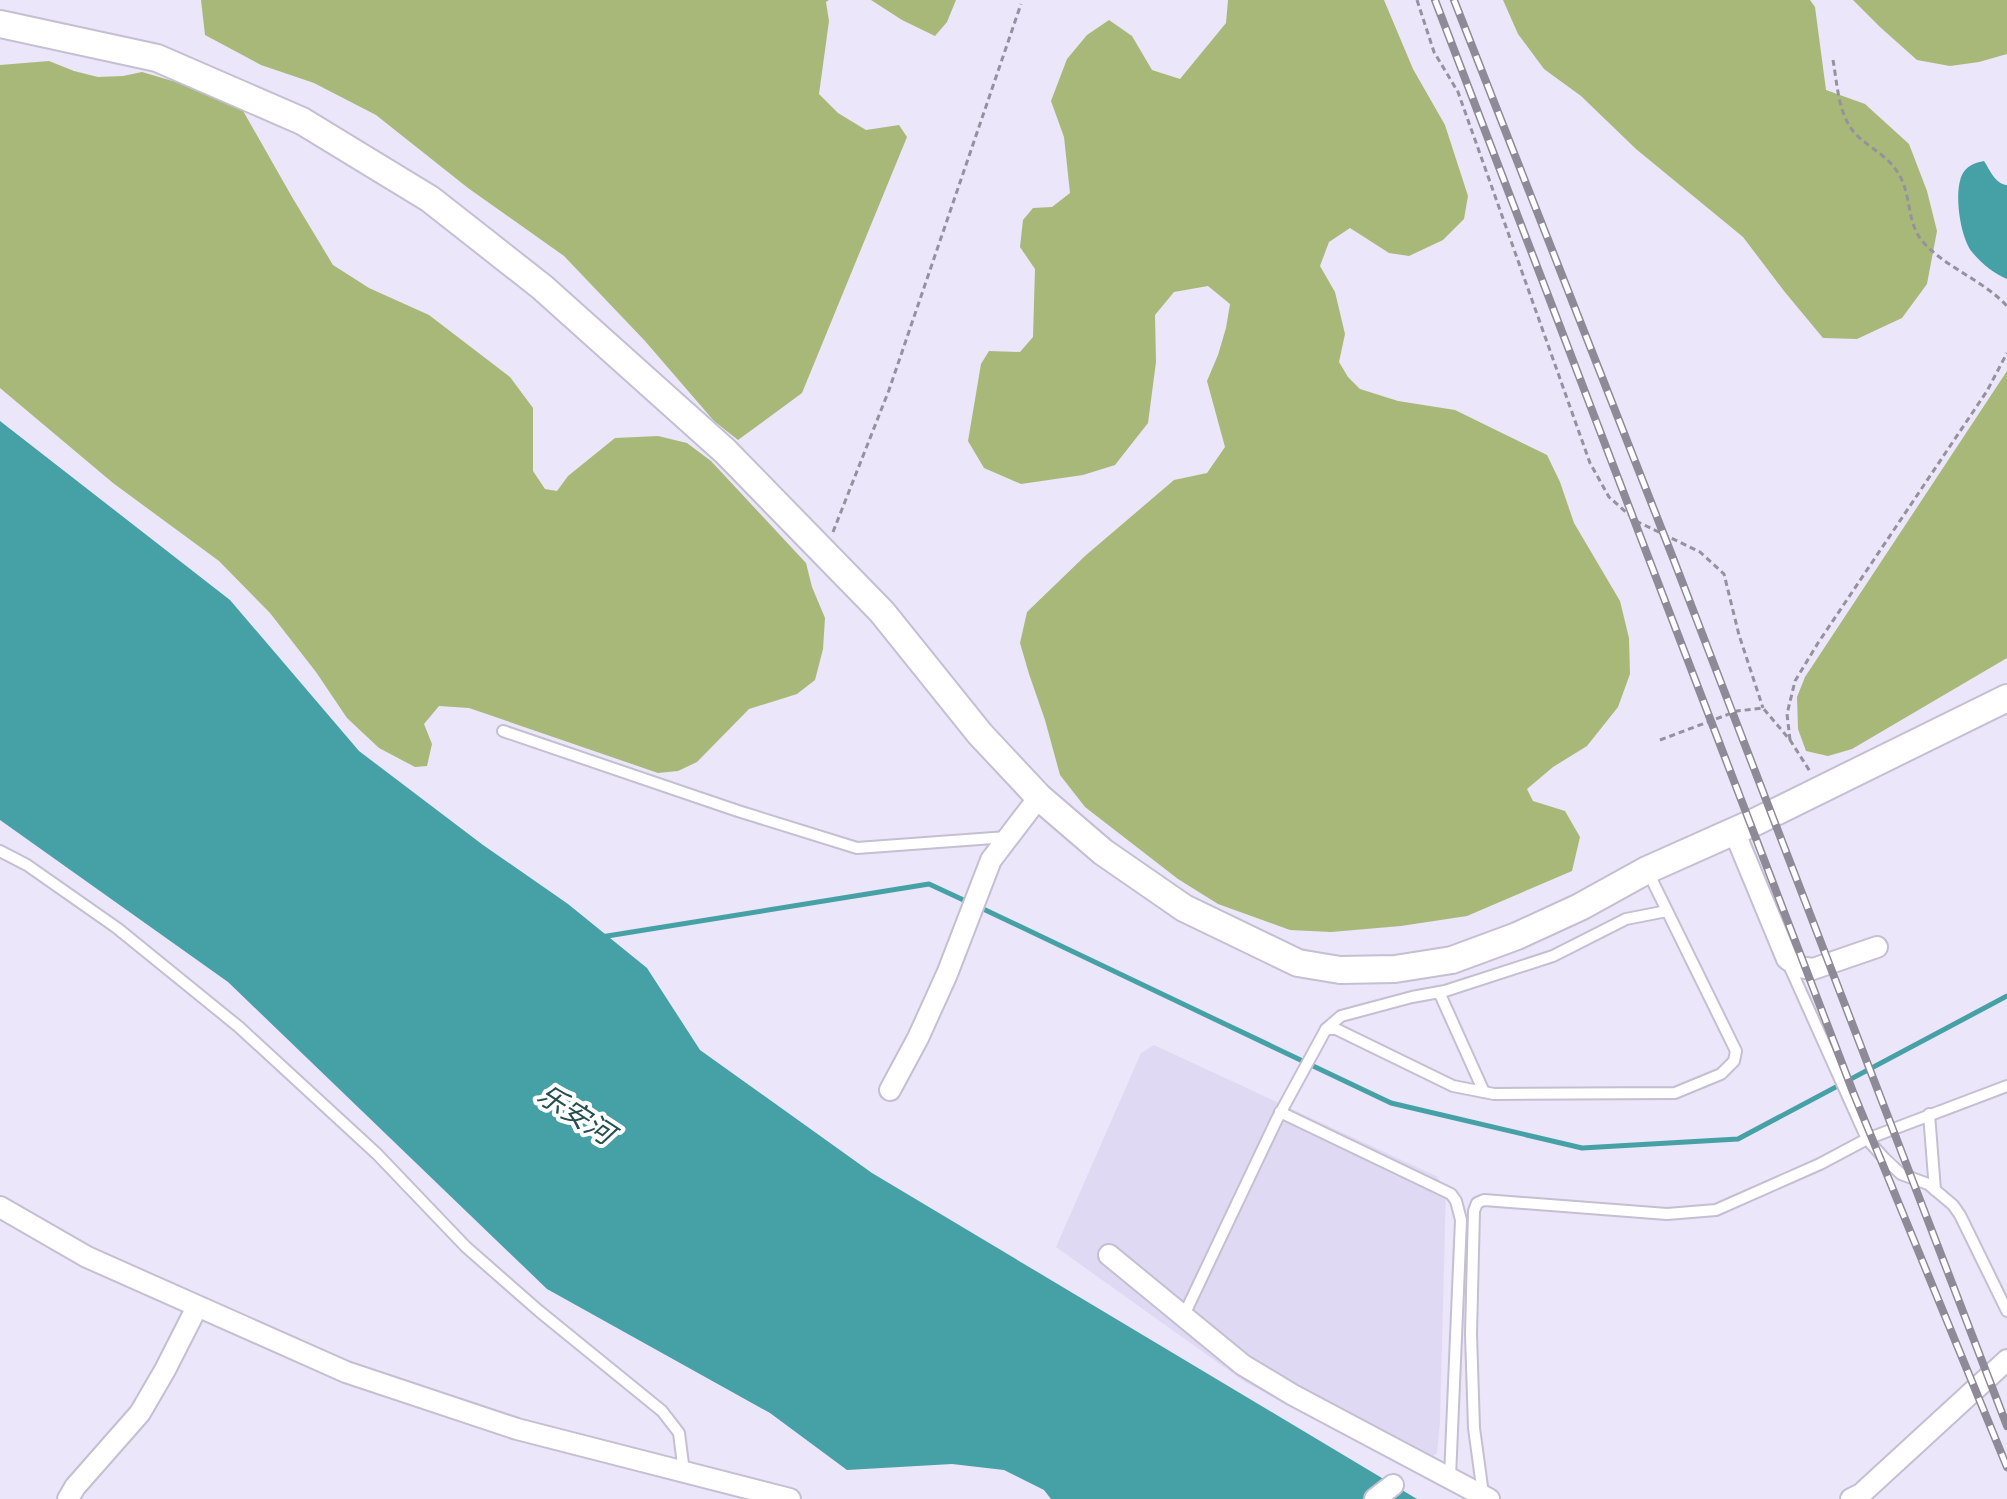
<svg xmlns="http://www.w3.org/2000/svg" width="2007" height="1499" viewBox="0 0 2007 1499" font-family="Helvetica,'Noto Sans SC',sans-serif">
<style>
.built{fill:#e0d9f3}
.forest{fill:#a8b879}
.water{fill:#46a1a6}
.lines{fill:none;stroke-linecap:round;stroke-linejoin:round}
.stream{stroke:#46a1a6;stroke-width:5}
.service-casing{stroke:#c4bfd1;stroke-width:14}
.minor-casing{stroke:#c4bfd1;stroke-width:24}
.tertiary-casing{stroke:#c4bfd1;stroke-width:30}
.path{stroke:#95919e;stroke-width:3;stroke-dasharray:6 4;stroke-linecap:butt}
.service{stroke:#fff;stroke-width:10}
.minor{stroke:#fff;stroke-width:20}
.tertiary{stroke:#fff;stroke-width:26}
.rail-casing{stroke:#8e8a97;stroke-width:8}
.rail{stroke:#fff;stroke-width:5;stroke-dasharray:15;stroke-linecap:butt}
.labels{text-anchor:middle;stroke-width:8;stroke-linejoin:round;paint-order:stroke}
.water-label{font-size:28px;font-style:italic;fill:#254f51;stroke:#fff}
</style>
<rect width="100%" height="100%" fill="#ebe6f9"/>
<!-- built -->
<polygon class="built" points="1154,1045 1436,1176 1446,1188 1440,1421 1437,1453 1414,1469 1245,1382 1056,1247 1141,1053"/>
<!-- forest -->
<g class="forest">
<polygon points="201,0 829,0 826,2 829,21 819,94 838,113 866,130 899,125 907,137 802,393 738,440 714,421 645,341 564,256 468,188 376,115 314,83 261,65 205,35"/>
<polygon points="871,0 956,0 947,22 935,36 902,20"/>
<polygon points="1228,0 1384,0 1413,69 1445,125 1468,196 1464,219 1443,240 1409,256 1389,253 1350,228 1329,242 1320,266 1335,292 1345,334 1339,362 1348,377 1360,389 1398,401 1455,410 1547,455 1560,482 1574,523 1620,601 1629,638 1630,674 1618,707 1587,746 1553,767 1527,789 1533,801 1565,811 1580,837 1572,871 1467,916 1401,926 1331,932 1290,930 1218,904 1178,879 1085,807 1060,775 1045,720 1029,674 1020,643 1027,612 1085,556 1174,480 1207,473 1225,447 1207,381 1218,355 1226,328 1230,304 1208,286 1174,292 1155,315 1156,362 1148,423 1115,465 1083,475 1021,484 984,468 968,441 981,364 989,351 1020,352 1033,337 1035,269 1020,247 1023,220 1033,208 1052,207 1070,193 1064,137 1051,101 1067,59 1087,35 1109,20 1132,36 1152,70 1180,79 1226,23"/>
<polygon points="1503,0 1810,0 1815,7 1826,90 1865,104 1909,144 1927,191 1937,231 1927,284 1902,318 1857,339 1823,338 1784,291 1743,237 1636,149 1581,96 1544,69 1518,34"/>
<polygon points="1853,0 2007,0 2007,54 1979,62 1950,66 1917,60 1880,27"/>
<polygon points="49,61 74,71 98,77 123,76 142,72 176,82 200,87 242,109 292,197 333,265 369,288 429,315 510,377 533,408 533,471 545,489 557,491 568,476 615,438 658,436 687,443 711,461 806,563 812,587 825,618 823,649 815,680 797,694 749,709 697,762 678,771 658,773 469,708 439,706 424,724 432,744 427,766 415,767 379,748 347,718 316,672 270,613 219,561 113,483 0,388 0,65"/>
<polygon points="2007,371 2007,658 1852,749 1828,756 1806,751 1798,729 1797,697 1805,677"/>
</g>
<!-- water -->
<g class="water">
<path d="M1984,161C1990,170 1995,184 2007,185V279C1993,273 1982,264 1972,252C1960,237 1953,190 1963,173C1968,165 1975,163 1984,161Z"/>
<polygon points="0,421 230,600 359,751 483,845 568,904 647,968 700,1050 872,1173 1417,1499 1051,1499 1044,1490 1004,1470 952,1464 847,1470 770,1413 547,1289 228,982 0,820"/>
</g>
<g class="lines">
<!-- stream -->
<g class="stream">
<polyline points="979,907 1391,1103 1582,1148 1738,1139 2007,996"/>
<polyline points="601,937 929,884 970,903"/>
</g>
<!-- service casing -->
<g class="service-casing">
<g id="service">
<polyline points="503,731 738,811 857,848 1007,837"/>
<polyline points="0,851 27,865 117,928 239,1027 377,1154 466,1247 539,1311 662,1411 679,1433 684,1472"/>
<polyline points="1788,963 1867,1139 1884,1158 1901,1174 1928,1184 1953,1205 1960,1215 2007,1311"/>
<polyline points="1439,992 1484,1092"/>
<polyline points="1326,1029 1341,1016 1412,997 1445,991 1553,956 1626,919 1667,911"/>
<polyline points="1280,1112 1451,1194 1456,1201 1461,1220 1450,1477"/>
<polyline points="1929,1114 1935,1190"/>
<polyline points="1184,1315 1277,1119 1326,1029 1336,1029 1453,1086 1494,1094 1675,1093 1721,1074 1734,1061 1736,1051 1648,872"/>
<polyline points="1483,1494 1474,1428 1471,1334 1474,1211 1477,1203 1484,1200 1667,1214 1716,1210 1820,1164 1867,1139 2007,1086"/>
</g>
</g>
<!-- minor casing -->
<g class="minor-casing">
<g id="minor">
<polyline points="1734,831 1787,959 1799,967 1813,969 1877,947"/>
<polyline points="890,1090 918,1038 947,974 991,860 1039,797"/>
<polyline points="0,1207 87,1257 346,1372 517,1429 790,1499"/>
<polyline points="1109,1255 1243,1365 1293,1395 1489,1499"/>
<polyline points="68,1499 75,1487 140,1413 165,1370 197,1307"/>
<polyline points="1375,1499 1393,1485"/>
<polyline points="1851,1499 1861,1494 2007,1360"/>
</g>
</g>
<!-- tertiary casing -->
<g class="tertiary-casing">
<polyline id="tertiary" points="0,24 157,58 302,121 430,199 542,287 725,451 882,612 980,734 1039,797 1103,852 1184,908 1298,963 1340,970 1395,969 1452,960 1517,936 1580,907 1647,870 1757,821 2007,698"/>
</g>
<!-- path -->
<g class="path">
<polyline points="1417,0 1434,52 1458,92 1590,463 1609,497 1636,521 1700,552 1724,574 1739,635 1763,708"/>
<path d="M1833,60C1837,82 1838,112 1853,131C1865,146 1888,155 1898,173C1912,194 1906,223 1923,242C1946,268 1983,280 2007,306"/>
<polyline points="833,532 889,390 1021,4"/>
<polyline points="1660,740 1737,711 1763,708 1790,740 1811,773"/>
<polyline points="1790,740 1787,714 1795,681 1818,643 1987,391 2007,353"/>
</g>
<!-- service -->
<use href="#service" class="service"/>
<!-- minor -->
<use href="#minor" class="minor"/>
<!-- tertiary -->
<use href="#tertiary" class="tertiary"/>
<!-- rail casing -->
<g class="rail-casing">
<g id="rail">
<polyline points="1435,0 1853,1092 2007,1467"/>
<polyline points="1454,0 1673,558 2007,1426"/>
</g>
</g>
<!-- rail -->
<use href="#rail" class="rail"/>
</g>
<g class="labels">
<!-- water labels -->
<g class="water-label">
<text transform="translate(576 1114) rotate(33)" y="10">乐安河</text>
</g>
</g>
</svg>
